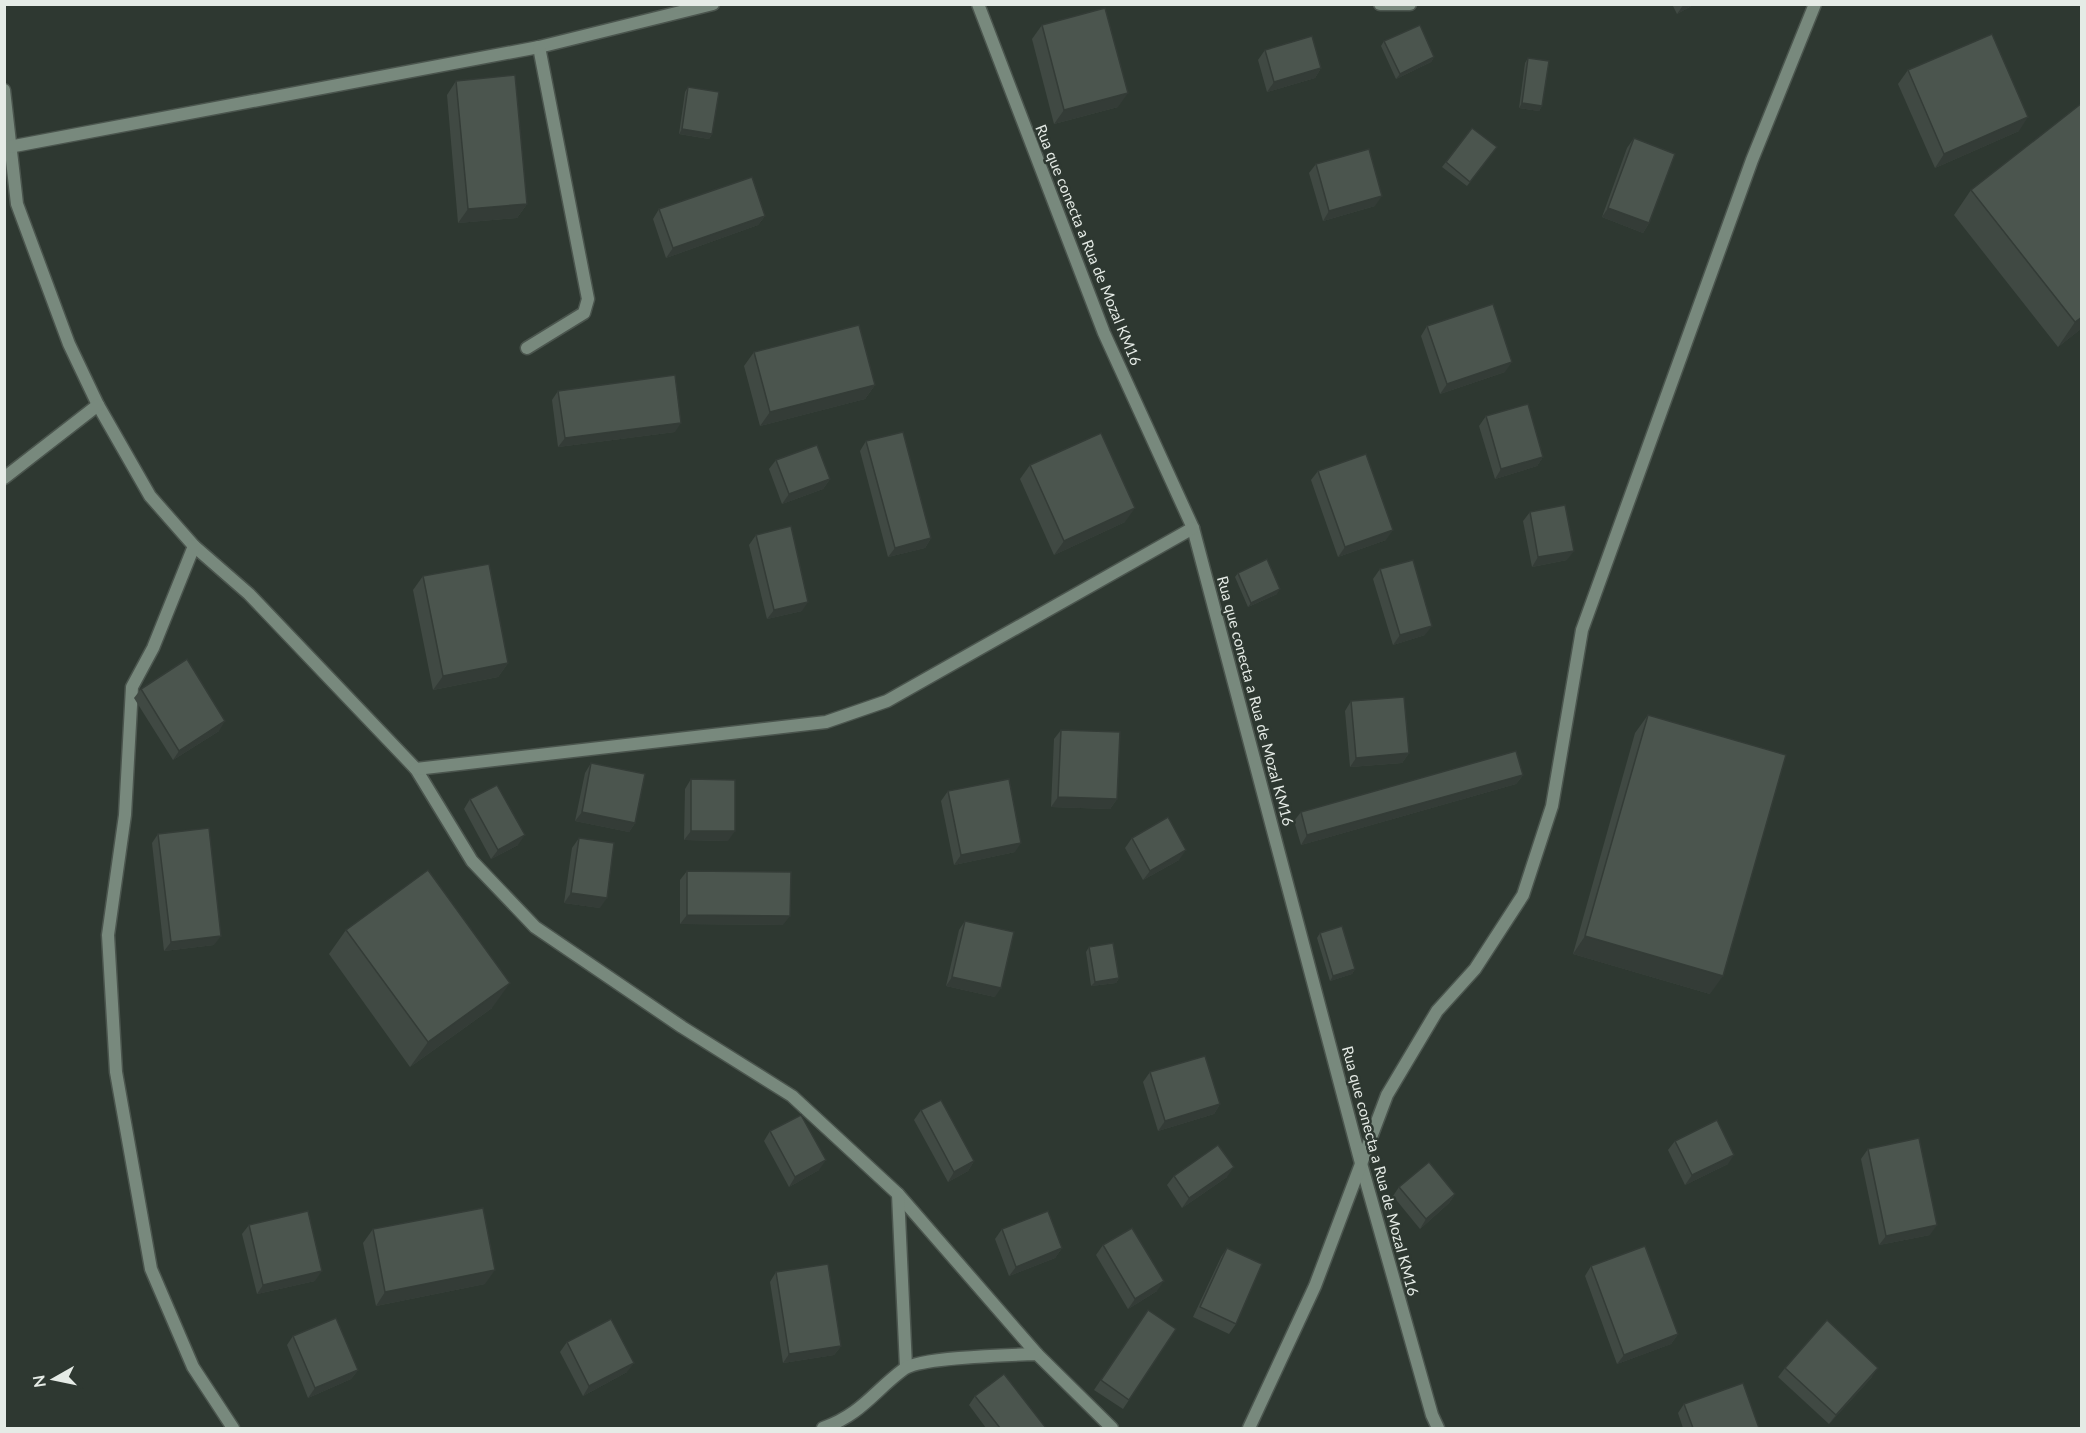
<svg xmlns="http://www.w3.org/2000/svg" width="2086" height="1433" viewBox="0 0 2086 1433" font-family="Lato,sans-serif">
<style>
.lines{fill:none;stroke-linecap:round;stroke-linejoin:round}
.street-casing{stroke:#4b554e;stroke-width:15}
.street{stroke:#78897d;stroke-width:12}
.wall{fill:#404943}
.shaded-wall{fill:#343c37}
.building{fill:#4b554e;stroke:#343c37;stroke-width:1.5}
.labels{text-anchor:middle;stroke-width:5;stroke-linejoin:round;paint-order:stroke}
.street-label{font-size:15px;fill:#e5ebe6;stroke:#2e3831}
</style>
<rect width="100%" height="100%" fill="#2e3831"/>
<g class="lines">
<!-- street casing -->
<g class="street-casing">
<g id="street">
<polyline points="978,4 1104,333 1193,528 1362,1167 1432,1415 1438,1428"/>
<polyline points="1380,4 1410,4"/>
<polyline points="4,90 17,204 69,344 98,405 150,496 194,546 249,594 416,769 472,861 535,927 682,1027 792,1096 898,1194 1037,1354 1112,1428"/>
<polyline points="9,147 539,47 713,4"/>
<polyline points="527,348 584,313 588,299 539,47"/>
<polyline points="4,478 98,405"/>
<polyline points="194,546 153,648 132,687 125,815 108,935 116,1072 151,1269 193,1367 233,1428"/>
<polyline points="416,769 826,722 887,701 1193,528"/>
<polyline points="898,1194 906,1367"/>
<path d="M823,1428C862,1414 874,1391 904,1369C920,1357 1013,1355 1037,1354"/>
<polyline points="1249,1428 1315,1286 1387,1095 1437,1011 1475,969 1523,895 1552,806 1582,630 1752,160 1815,4"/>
</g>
</g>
<!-- street -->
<use href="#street" class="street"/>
</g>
<!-- wall -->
<g class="wall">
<polygon points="1672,4 1695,4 1677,14"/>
<polygon points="1042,25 1118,107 1054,124 1032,39"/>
<polygon points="1384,41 1434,57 1431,62 1396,79 1381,46"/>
<polygon points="1265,50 1321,68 1315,78 1267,92 1258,60"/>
<polygon points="1528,58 1542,106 1539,111 1519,108 1525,63"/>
<polygon points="1908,70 2019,131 1935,168 1898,84"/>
<polygon points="456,81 527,204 517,218 458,223 447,95"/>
<polygon points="688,87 712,134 709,139 679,134 685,92"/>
<polygon points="2082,103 2082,328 2058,347 1954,215 1971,190"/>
<polygon points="1472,128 1497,147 1467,186 1442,167"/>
<polygon points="1634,138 1649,223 1643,233 1602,217 1627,148"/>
<polygon points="1316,164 1375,206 1323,221 1309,173"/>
<polygon points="659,209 765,216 758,225 666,258 653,219"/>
<polygon points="1427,326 1505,372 1440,394 1421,336"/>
<polygon points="754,352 875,385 865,399 760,426 744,366"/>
<polygon points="558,391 675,432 558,447 552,400"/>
<polygon points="1486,416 1543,457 1537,466 1495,479 1479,426"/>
<polygon points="866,441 931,538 925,548 888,557 860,451"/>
<polygon points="776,460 830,479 823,489 782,504 769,469"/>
<polygon points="1030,465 1125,522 1054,555 1020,479"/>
<polygon points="1318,471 1386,540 1338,557 1311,480"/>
<polygon points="1530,512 1567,560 1532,567 1523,521"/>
<polygon points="756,535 802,611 767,619 749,545"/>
<polygon points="1380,569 1425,635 1393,645 1373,579"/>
<polygon points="1238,573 1277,594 1248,607 1235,577"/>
<polygon points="423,576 508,663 498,677 433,690 413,590"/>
<polygon points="141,689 219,731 173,760 134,698"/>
<polygon points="1351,701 1409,753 1402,763 1350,767 1345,711"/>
<polygon points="1648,715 1710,994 1573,954 1635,733"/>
<polygon points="1061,730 1117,799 1110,809 1051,807 1054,739"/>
<polygon points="591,763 635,823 629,832 575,821 585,773"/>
<polygon points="1523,775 1516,784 1301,845 1294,821 1301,812"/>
<polygon points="691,779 728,841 684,840 685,789"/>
<polygon points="948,791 1015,852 954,865 941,801"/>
<polygon points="470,799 518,845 491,859 464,809"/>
<polygon points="158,834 214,945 164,951 152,843"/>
<polygon points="579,838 600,908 564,903 572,848"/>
<polygon points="1132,838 1179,860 1143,880 1125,848"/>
<polygon points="687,871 783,925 680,924 680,880"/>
<polygon points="965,921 995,997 946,986 959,930"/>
<polygon points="346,930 492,1008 410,1067 329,954"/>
<polygon points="1320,933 1355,969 1352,974 1330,981 1317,938"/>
<polygon points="1089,947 1119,978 1116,983 1091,986 1086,952"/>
<polygon points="1150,1072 1220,1104 1214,1114 1158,1131 1143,1082"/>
<polygon points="921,1110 974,1161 968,1171 948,1182 914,1120"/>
<polygon points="770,1131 819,1170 789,1187 764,1141"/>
<polygon points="1675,1141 1728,1164 1685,1185 1668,1150"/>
<polygon points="1868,1149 1930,1235 1879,1245 1861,1159"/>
<polygon points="1174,1176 1227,1177 1182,1208 1167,1185"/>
<polygon points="1399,1187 1455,1194 1449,1203 1420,1229 1393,1196"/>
<polygon points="249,1225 315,1281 257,1294 242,1234"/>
<polygon points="373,1229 485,1284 376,1306 363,1243"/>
<polygon points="1002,1229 1062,1248 1055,1258 1009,1276 995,1239"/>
<polygon points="1103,1245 1157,1291 1128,1309 1096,1255"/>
<polygon points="1227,1248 1236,1324 1229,1334 1193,1317 1221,1257"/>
<polygon points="1591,1266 1678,1334 1671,1344 1617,1364 1585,1276"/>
<polygon points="776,1272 841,1346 834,1355 783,1363 770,1282"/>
<polygon points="1148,1310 1176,1329 1123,1409 1094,1390"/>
<polygon points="293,1336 358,1370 351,1379 308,1398 287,1345"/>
<polygon points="567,1342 627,1372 583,1396 560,1352"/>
<polygon points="1785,1368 1872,1377 1829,1424 1778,1377"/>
<polygon points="975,1396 1046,1428 986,1428 969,1405"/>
<polygon points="1684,1404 1759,1428 1683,1428 1678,1413"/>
</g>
<!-- shaded-wall -->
<g class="shaded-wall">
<polygon points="1684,4 1695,4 1677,14"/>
<polygon points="1434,57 1431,62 1396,79 1400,74"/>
<polygon points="1321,68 1315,78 1267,92 1274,82"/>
<polygon points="1128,93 1118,107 1054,124 1064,110"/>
<polygon points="1522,103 1542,106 1539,111 1519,108"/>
<polygon points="2028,117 2019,131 1935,168 1944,154"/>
<polygon points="682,129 712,134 709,139 679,134"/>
<polygon points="1382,196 1375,206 1323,221 1329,211"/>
<polygon points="527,204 517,218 458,223 468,209"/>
<polygon points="1608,208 1649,223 1643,233 1602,217"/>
<polygon points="765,216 758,225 666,258 673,248"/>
<polygon points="2082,317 2082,328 2058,347 2075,322"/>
<polygon points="1512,362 1505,372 1440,394 1447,384"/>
<polygon points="875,385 865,399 760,426 770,412"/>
<polygon points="681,423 675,432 558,447 565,438"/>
<polygon points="1543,457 1537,466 1495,479 1501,469"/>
<polygon points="830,479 823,489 782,504 789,494"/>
<polygon points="1135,508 1125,522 1054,555 1064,541"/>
<polygon points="1393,530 1386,540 1338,557 1345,547"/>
<polygon points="931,538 925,548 888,557 895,548"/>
<polygon points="1574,551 1567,560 1532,567 1538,557"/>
<polygon points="1280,589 1277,594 1248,607 1251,603"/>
<polygon points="808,602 802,611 767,619 774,610"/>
<polygon points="1432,626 1425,635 1393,645 1400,635"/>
<polygon points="508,663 498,677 433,690 443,676"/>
<polygon points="225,721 219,731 173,760 179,751"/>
<polygon points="1409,753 1402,763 1350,767 1356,758"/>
<polygon points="1523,775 1516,784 1301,845 1307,835"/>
<polygon points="1058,797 1117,799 1110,809 1051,807"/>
<polygon points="582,812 635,823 629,832 575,821"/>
<polygon points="691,831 735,831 728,841 684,840"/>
<polygon points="525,835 518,845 491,859 498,850"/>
<polygon points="1021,843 1015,852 954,865 961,855"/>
<polygon points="1186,850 1179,860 1143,880 1150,871"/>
<polygon points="571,893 607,898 600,908 564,903"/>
<polygon points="687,915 790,916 783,925 680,924"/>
<polygon points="221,936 214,945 164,951 171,942"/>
<polygon points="1585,936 1723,976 1710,994 1573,954"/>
<polygon points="1355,969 1352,974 1330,981 1333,976"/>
<polygon points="952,977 1001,988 995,997 946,986"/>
<polygon points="1119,978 1116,983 1091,986 1095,982"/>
<polygon points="510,983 492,1008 410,1067 428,1042"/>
<polygon points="1220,1104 1214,1114 1158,1131 1165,1121"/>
<polygon points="1734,1155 1728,1164 1685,1185 1692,1175"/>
<polygon points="826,1160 819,1170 789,1187 795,1177"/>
<polygon points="974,1161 968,1171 948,1182 954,1172"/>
<polygon points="1234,1167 1227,1177 1182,1208 1189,1198"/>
<polygon points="1455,1194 1449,1203 1420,1229 1426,1219"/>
<polygon points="1937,1225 1930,1235 1879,1245 1886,1236"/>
<polygon points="1062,1248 1055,1258 1009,1276 1016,1267"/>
<polygon points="495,1270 485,1284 376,1306 385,1292"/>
<polygon points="322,1271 315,1281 257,1294 263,1285"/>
<polygon points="1164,1281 1157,1291 1128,1309 1135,1299"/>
<polygon points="1678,1334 1671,1344 1617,1364 1624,1355"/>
<polygon points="841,1346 834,1355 783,1363 789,1354"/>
<polygon points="634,1363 627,1372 583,1396 589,1386"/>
<polygon points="1878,1368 1872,1377 1829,1424 1836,1415"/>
<polygon points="358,1370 351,1379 308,1398 315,1388"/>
</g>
<!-- building -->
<g class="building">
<polygon points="1105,8 1128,93 1064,110 1042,25"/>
<polygon points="1420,25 1434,57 1400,74 1384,41"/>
<polygon points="1992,34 2028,117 1944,154 1908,70"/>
<polygon points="1312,36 1321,68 1274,82 1265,50"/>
<polygon points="1528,58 1549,61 1542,106 1522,103"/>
<polygon points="515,75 527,204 468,209 456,81"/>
<polygon points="688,87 719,92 712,134 682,129"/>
<polygon points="2082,103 2082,317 2075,322 1971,190"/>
<polygon points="1472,128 1497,147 1470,182 1446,162"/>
<polygon points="1634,138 1675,154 1649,223 1608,208"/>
<polygon points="1369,149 1382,196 1329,211 1316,164"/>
<polygon points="752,177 765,216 673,248 659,209"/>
<polygon points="1493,304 1512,362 1447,384 1427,326"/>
<polygon points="859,325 875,385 770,412 754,352"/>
<polygon points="675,375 681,423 565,438 558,391"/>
<polygon points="1528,404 1543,457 1501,469 1486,416"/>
<polygon points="903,432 931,538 895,548 866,441"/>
<polygon points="1101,433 1135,508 1064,541 1030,465"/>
<polygon points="817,445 830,479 789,494 776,460"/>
<polygon points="1366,454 1393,530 1345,547 1318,471"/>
<polygon points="1565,505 1574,551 1538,557 1530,512"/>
<polygon points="791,526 808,602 774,610 756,535"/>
<polygon points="1267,559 1280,589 1251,603 1238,573"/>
<polygon points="1413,560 1432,626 1400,635 1380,569"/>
<polygon points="489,564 508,663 443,676 423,576"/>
<polygon points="187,659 225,721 179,751 141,689"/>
<polygon points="1404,697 1409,753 1356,758 1351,701"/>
<polygon points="1648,715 1786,755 1723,976 1585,936"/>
<polygon points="1061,730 1120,732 1117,799 1058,797"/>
<polygon points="1516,751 1523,775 1307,835 1301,812"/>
<polygon points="591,763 645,774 635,823 582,812"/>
<polygon points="691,779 735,780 735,831 691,831"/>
<polygon points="1009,779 1021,843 961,855 948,791"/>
<polygon points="497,785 525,835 498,850 470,799"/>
<polygon points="1168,817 1186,850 1150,871 1132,838"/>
<polygon points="209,828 221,936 171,942 158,834"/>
<polygon points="579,838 614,843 607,898 571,893"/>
<polygon points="428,870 510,983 428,1042 346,930"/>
<polygon points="687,871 791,872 790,916 687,915"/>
<polygon points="965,921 1014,932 1001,988 952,977"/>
<polygon points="1342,926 1355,969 1333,976 1320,933"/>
<polygon points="1113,943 1119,978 1095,982 1089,947"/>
<polygon points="1205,1056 1220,1104 1165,1121 1150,1072"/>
<polygon points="941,1100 974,1161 954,1172 921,1110"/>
<polygon points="801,1115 826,1160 795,1177 770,1131"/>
<polygon points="1717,1120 1734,1155 1692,1175 1675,1141"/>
<polygon points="1919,1138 1937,1225 1886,1236 1868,1149"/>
<polygon points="1218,1145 1234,1167 1189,1198 1174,1176"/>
<polygon points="1429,1162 1455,1194 1426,1219 1399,1187"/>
<polygon points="483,1208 495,1270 385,1292 373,1229"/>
<polygon points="308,1211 322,1271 263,1285 249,1225"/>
<polygon points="1048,1211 1062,1248 1016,1267 1002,1229"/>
<polygon points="1132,1228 1164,1281 1135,1299 1103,1245"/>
<polygon points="1645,1246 1678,1334 1624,1355 1591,1266"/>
<polygon points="1227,1248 1262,1264 1236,1324 1200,1307"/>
<polygon points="828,1264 841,1346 789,1354 776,1272"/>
<polygon points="1148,1310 1176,1329 1129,1400 1101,1380"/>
<polygon points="336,1318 358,1370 315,1388 293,1336"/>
<polygon points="611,1319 634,1363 589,1386 567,1342"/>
<polygon points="1827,1320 1878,1368 1836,1415 1785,1368"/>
<polygon points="1004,1374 1046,1428 1000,1428 975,1396"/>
<polygon points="1743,1383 1759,1428 1693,1428 1684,1404"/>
</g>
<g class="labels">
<!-- street labels -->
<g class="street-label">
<text transform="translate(1088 245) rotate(68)" y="5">Rua que conecta a Rua de Mozal KM16</text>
<text transform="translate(1255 701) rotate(75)" y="5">Rua que conecta a Rua de Mozal KM16</text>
<text transform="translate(1380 1171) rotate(75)" y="5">Rua que conecta a Rua de Mozal KM16</text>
</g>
</g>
<!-- border -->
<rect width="2086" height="1433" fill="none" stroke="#e5ebe6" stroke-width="12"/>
<!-- north arrow -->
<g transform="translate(54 1379) rotate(261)" stroke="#2e3831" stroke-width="4.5" paint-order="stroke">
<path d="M0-4.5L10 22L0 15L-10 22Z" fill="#e5ebe6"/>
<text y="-9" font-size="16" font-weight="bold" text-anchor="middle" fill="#e5ebe6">N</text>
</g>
</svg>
